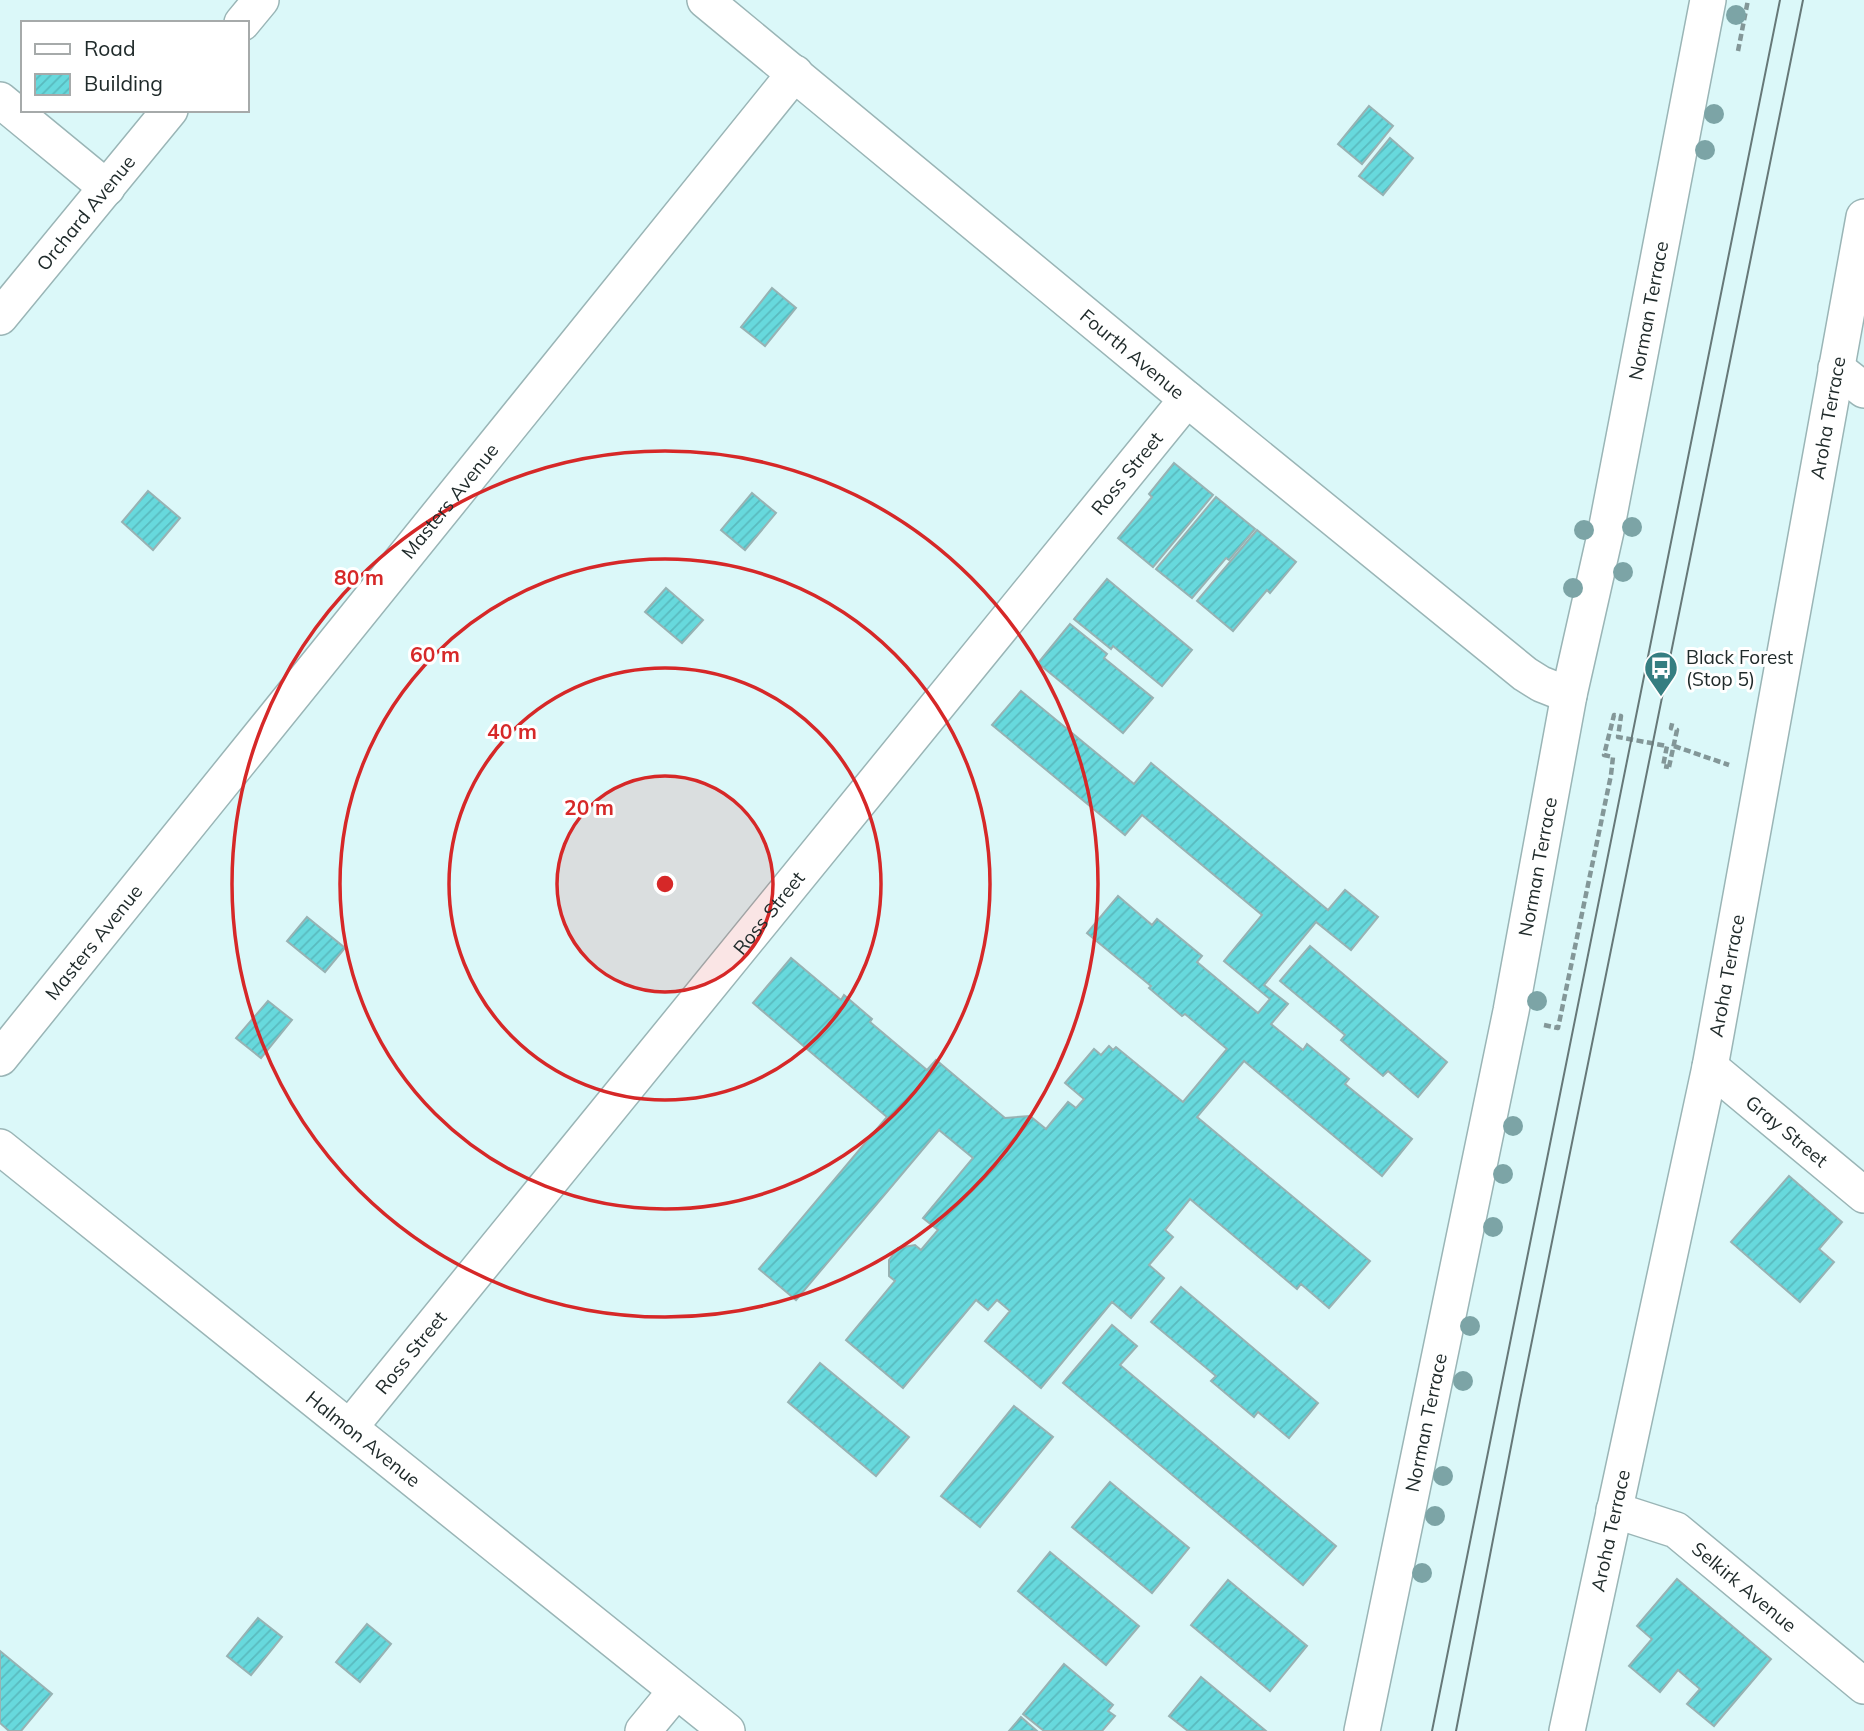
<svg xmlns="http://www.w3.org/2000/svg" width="1864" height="1731" viewBox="0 0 1864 1731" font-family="Mulish,sans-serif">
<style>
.building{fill:url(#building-hatch);stroke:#97b2b3;stroke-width:2}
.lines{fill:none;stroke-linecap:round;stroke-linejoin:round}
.street-casing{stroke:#9ab5b6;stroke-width:38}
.path{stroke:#839798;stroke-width:4.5;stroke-dasharray:7 3.5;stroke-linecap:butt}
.street{stroke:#fff;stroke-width:35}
.tram{stroke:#667878;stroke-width:2}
.tree{fill:#7ca4a6}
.ring{fill:none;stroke:#d62828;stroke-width:3.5}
.labels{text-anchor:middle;stroke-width:6;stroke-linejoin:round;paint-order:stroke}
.street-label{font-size:19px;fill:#202b2b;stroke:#fff}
.poi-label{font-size:19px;fill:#202b2b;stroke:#fff;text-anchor:start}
.centre{fill:#d62828;stroke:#fff;stroke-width:3.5}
.ring-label{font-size:21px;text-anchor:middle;font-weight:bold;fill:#d62828;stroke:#fff;stroke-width:6;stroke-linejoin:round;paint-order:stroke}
</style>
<defs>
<pattern id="building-hatch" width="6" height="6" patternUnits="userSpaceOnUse" patternTransform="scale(1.75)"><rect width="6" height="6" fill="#67d9dd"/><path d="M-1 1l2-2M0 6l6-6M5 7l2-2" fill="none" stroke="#59babe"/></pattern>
</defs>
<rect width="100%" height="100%" fill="#dbf8f9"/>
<!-- building -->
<g class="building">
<polygon points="1369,106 1393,126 1362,164 1338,144"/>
<polygon points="1390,138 1413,158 1383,195 1359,176"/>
<polygon points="772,288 796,308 765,346 741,327"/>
<polygon points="1174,463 1213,495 1153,567 1118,538 1152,497 1149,494"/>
<polygon points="148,491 180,518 153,550 122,522"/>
<polygon points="752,493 776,513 745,550 721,530"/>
<polygon points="1216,497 1255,529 1229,560 1226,558 1192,598 1156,569"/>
<polygon points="1257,530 1296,562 1270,593 1267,590 1233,631 1197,601"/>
<polygon points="1107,579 1192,650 1162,686 1113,646 1111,649 1074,619"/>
<polygon points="666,588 703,620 682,643 645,612"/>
<polygon points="1070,624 1107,654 1104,658 1153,698 1123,733 1038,663"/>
<polygon points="1021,691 1134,784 1151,763 1328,910 1345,890 1378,917 1351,950 1316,922 1264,985 1288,1004 1271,1024 1303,1050 1307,1044 1349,1079 1345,1084 1412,1139 1382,1176 1244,1061 1197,1117 1370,1261 1329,1308 1301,1284 1297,1289 1190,1199 1165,1230 1173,1237 1149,1265 1164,1278 1131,1318 1112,1302 1041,1388 985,1341 1010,1311 997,1300 988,1310 976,1300 903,1388 846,1340 895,1281 889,1276 889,1260 898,1248 915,1245 921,1250 938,1230 923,1218 973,1158 939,1130 796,1300 759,1269 887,1117 753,1003 791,958 841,1000 844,995 872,1019 870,1022 927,1070 936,1060 1005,1118 1030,1116 1046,1129 1068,1102 1076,1108 1084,1099 1065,1083 1094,1049 1101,1055 1109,1046 1113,1050 1116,1047 1183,1102 1227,1049 1185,1014 1182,1016 1149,988 1151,986 1087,933 1118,896 1152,925 1157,919 1202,956 1197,962 1258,1013 1270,999 1224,961 1262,915 1142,815 1125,835 992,725"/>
<polygon points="307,917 345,948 325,972 287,941"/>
<polygon points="1310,946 1447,1062 1418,1097 1388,1071 1383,1076 1341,1040 1345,1035 1280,981"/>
<polygon points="268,1001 292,1020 261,1058 236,1038"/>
<polygon points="1789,1176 1842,1222 1819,1249 1834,1262 1800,1302 1731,1242"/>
<polygon points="1181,1287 1318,1403 1289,1438 1258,1412 1254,1417 1211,1381 1216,1376 1151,1322"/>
<polygon points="1112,1325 1137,1346 1120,1365 1336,1546 1303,1585 1063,1383"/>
<polygon points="820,1363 909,1437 876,1476 788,1402"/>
<polygon points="1014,1406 1053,1437 980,1527 941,1496"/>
<polygon points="1110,1482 1189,1548 1152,1593 1072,1527"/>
<polygon points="1050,1552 1139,1626 1106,1665 1018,1591"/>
<polygon points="1677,1579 1771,1659 1714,1726 1687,1704 1700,1689 1678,1670 1660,1692 1629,1666 1652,1639 1637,1626"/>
<polygon points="1228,1580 1307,1646 1270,1691 1191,1625"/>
<polygon points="258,1618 282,1637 251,1675 227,1656"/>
<polygon points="367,1624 391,1644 360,1682 336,1662"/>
<polygon points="0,1651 52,1694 21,1731 9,1731 0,1723"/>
<polygon points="1064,1664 1113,1705 1108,1711 1115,1716 1102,1731 1044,1731 1023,1714"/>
<polygon points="1201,1677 1266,1731 1188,1731 1169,1716"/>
<polygon points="1021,1717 1037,1731 1009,1731"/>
</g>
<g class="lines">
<!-- street casing -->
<g class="street-casing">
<g id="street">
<path id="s1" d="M705,0L1187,399L1525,674L1541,684L1569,695"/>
<polyline points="242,23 261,0"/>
<polyline points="0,100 107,188"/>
<path id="s2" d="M0,317L170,110"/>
<polyline points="1836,368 1864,390"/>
<path id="s3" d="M0,1058L795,73"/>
<path id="s4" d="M1710,1067L1864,1195"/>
<path id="s5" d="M0,1147L727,1731"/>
<path id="s6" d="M350,1427L1187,399"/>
<path id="s7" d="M1614,1510L1676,1530L1864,1686"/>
<polyline points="643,1731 676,1691"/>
<path id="s8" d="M1362,1731L1511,1011L1569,695L1606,531L1708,0"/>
<path id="s9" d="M1567,1731L1710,1067L1864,217"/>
</g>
</g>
<!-- path -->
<g class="path">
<polyline points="1738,51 1748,0"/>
<polyline points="1674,746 1729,765"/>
<polyline points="1669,767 1677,730 1671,728 1673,720"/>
<polyline points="1544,1025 1558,1028 1611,775 1613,757 1604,755 1614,715 1621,716 1618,737 1667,746 1663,766 1669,767"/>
</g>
<!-- street -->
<use href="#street" class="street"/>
<!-- tram -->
<g class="tram">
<polyline points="1432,1731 1780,0"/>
<polyline points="1456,1731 1520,1400 1803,0"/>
</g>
</g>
<!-- trees -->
<g class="tree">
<circle cx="1736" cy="15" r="10"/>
<circle cx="1714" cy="114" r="10"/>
<circle cx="1705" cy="150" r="10"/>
<circle cx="1632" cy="527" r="10"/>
<circle cx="1584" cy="530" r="10"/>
<circle cx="1623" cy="572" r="10"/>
<circle cx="1573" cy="588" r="10"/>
<circle cx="1537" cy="1001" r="10"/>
<circle cx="1513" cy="1126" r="10"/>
<circle cx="1503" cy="1174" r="10"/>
<circle cx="1493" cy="1227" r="10"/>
<circle cx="1470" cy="1326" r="10"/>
<circle cx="1463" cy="1381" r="10"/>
<circle cx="1443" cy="1476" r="10"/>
<circle cx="1435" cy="1516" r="10"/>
<circle cx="1422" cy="1573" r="10"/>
</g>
<!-- distance rings -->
<circle cx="665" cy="884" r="108" fill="#d62828" fill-opacity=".12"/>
<g class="ring">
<circle cx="665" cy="884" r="108"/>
<circle cx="665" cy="884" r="216"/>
<circle cx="665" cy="884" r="325"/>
<circle cx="665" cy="884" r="433"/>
</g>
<!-- icons -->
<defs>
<g id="bus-pin" transform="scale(1.75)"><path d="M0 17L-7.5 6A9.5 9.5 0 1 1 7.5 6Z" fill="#357e81" stroke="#fff"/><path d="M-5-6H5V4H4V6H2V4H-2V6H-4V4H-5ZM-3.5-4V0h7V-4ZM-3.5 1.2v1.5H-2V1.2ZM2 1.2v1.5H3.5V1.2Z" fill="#fff"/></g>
</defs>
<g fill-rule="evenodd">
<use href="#bus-pin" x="1661" y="668"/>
</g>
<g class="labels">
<!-- street labels -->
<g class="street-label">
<text dy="7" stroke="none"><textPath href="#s2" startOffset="135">Orchard Avenue</textPath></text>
<text dy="7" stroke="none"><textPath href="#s8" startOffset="1449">Norman Terrace</textPath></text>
<text dy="7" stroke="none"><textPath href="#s1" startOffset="555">Fourth Avenue</textPath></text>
<text dy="7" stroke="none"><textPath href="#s9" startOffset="1339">Aroha Terrace</textPath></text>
<text dy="7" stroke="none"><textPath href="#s6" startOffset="1230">Ross Street</textPath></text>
<text dy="7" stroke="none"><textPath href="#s3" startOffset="716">Masters Avenue</textPath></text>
<text dy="7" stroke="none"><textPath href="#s8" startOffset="882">Norman Terrace</textPath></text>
<text dy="7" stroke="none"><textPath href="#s6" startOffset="663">Ross Street</textPath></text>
<text dy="7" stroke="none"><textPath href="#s3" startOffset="149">Masters Avenue</textPath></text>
<text dy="7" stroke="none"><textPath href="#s9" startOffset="772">Aroha Terrace</textPath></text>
<text dy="7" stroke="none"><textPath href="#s4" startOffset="100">Gray Street</textPath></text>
<text dy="7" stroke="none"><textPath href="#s6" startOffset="96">Ross Street</textPath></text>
<text dy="7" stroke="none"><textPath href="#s8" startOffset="315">Norman Terrace</textPath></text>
<text dy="7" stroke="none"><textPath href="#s5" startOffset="466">Halmon Avenue</textPath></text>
<text dy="7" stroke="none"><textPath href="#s9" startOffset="205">Aroha Terrace</textPath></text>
<text dy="7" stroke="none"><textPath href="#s7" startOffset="154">Selkirk Avenue</textPath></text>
</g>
<!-- poi labels -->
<g class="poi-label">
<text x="1686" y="664">Black Forest<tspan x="1686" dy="22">(Stop 5)</tspan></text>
</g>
</g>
<circle cx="665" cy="884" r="10" class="centre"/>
<g class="ring-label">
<text x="359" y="585">80 m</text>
<text x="435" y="662">60 m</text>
<text x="512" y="739">40 m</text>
<text x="589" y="815">20 m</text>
</g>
<!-- legend -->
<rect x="21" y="21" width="228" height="91" fill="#ffffff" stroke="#a6aaaa" stroke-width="2"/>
<rect x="35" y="44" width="35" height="10" fill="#ffffff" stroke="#a6aaaa" stroke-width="2"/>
<text x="84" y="56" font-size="21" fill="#202b2b">Road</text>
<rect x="35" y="74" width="35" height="21" fill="url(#building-hatch)" stroke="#a6aaaa" stroke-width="2"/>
<text x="84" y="91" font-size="21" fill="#202b2b">Building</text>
</svg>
